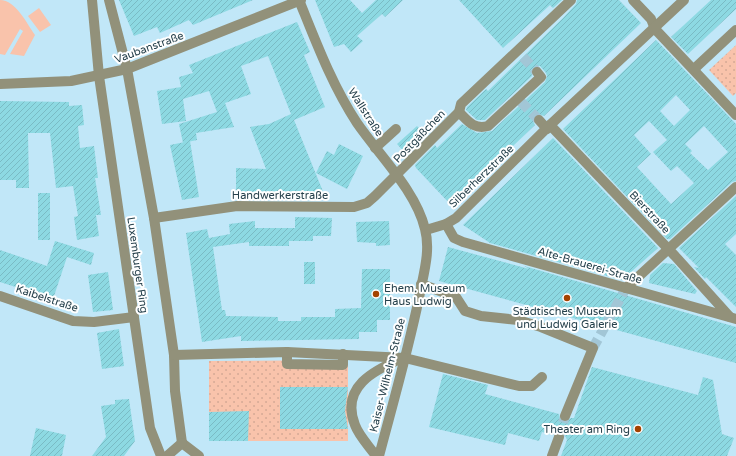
<svg xmlns="http://www.w3.org/2000/svg" width="736" height="456" viewBox="0 0 736 456" font-family="'Varela Round',sans-serif">
<style>
.grass{fill:#f9c3ab}
.park{fill:url(#park-dots)}
.building{fill:url(#building-hatch);fill-rule:evenodd}
.lines{fill:none;stroke-linecap:round;stroke-linejoin:round}
.minor-tunnel{stroke:#a2c6d6;stroke-width:10;stroke-dasharray:10 5;stroke-linecap:butt}
.minor{stroke:#92917a;stroke-width:10}
.poi-dot{fill:#a44300;stroke:#fff;stroke-width:1.5}
.labels{text-anchor:middle;stroke-width:4;stroke-linejoin:round;paint-order:stroke}
.street-label{font-size:11px;fill:#26414c;stroke:#fff}
.poi-label{font-size:11px;fill:#26414c;stroke:#fff;text-anchor:start}
</style>
<defs>
<pattern id="park-dots" width="8" height="8" patternUnits="userSpaceOnUse"><rect width="8" height="8" fill="#f9c3ab"/><path d="M2 2h.1M6 6h.1" fill="none" stroke="#d5a995" stroke-width="1.8" stroke-linecap="round"/></pattern>
<pattern id="building-hatch" width="6" height="6" patternUnits="userSpaceOnUse"><rect width="6" height="6" fill="#8dd9e2"/><path d="M-1 1l2-2M0 6l6-6M5 7l2-2" fill="none" stroke="#7abbc4"/></pattern>
</defs>
<rect width="100%" height="100%" fill="#c1e7f8"/>
<!-- grass -->
<g class="grass">
<path d="M0,0C16,0 27,24 35,35L24,56L10,54L23,31L20,29L5,55L0,54Z"/>
<polygon points="39,8 51,25 40,32 28,16"/>
</g>
<!-- park -->
<g class="park">
<polygon points="736,45 736,93 733,96 709,70"/>
<polygon points="348,360 348,441 209,441 209,361"/>
</g>
<!-- building -->
<g class="building">
<polygon points="119,0 253,0 193,25 189,20 160,33 157,27 134,36"/>
<polygon points="315,0 350,0 362,13 376,0 403,0 385,17 382,14 357,36 363,41 351,52 344,44 334,47"/>
<polygon points="459,0 562,0 553,8 550,5 503,48"/>
<polygon points="577,0 619,0 641,23 544,116 538,114 534,115 533,121 535,125 451,205 416,168 415,165 435,145 437,148 462,124 477,133 492,131 545,82 547,76 546,73 540,66 536,66 531,70 532,76 485,120 477,120 466,110 467,107 486,89 488,91 563,18 576,4"/>
<polygon points="711,0 736,0 736,9 688,54 671,37"/>
<polygon points="297,22 310,52 304,55 325,107 294,120 324,194 236,194 236,168 266,169 250,127 269,124 291,114 268,56 241,66 251,94 225,103 234,127 196,133 197,140 183,143 179,124 217,112 209,91 183,99 186,121 162,124 157,91 181,87 179,77 193,73 189,65"/>
<path d="M656,40L736,124V181L732,182L670,239H667L563,129ZM676,95L690,110L674,126L660,111ZM649,121L667,140L653,152L671,171L677,166L694,183L671,204L637,167L651,154L634,135ZM704,126L728,152L708,170L690,153L692,151L685,144Z"/>
<polygon points="0,101 69,102 69,106 82,105 84,125 78,126 80,148 94,146 98,178 95,178 101,215 96,215 99,236 77,240 74,217 78,216 73,186 56,188 50,133 28,133 29,188 16,188 16,180 0,180"/>
<polygon points="417,126 426,136 407,155 397,144"/>
<polygon points="553,138 658,248 622,280 490,243 463,225"/>
<polygon points="190,141 199,197 182,200 170,145"/>
<polygon points="339,144 363,156 347,189 316,173 327,151 334,155"/>
<rect x="38" y="193" width="12" height="47"/>
<polygon points="736,196 736,234 725,244 736,255 736,307 706,277 705,279 694,267 699,268 679,248"/>
<polygon points="295,217 332,218 331,236 313,236 313,241 289,241 289,246 249,246 249,242 213,247 222,310 225,310 226,316 278,317 278,321 301,321 301,317 335,317 335,309 361,308 362,269 390,269 390,320 377,320 377,332 359,332 359,339 241,341 241,336 202,342 186,233 207,229 209,238 230,234 229,224 255,221 255,228 295,228"/>
<polygon points="389,221 390,245 376,246 376,243 357,242 356,222"/>
<polygon points="55,241 94,253 91,265 67,257 53,299 0,282 0,250 47,266"/>
<polygon points="448,247 529,269 524,266 736,327 736,363 439,281"/>
<rect x="304" y="262" width="11" height="22"/>
<polygon points="663,263 674,264 697,291 695,294 649,283 650,275"/>
<polygon points="108,272 113,310 93,312 88,275"/>
<polygon points="119,329 124,366 102,369 97,333"/>
<polygon points="592,367 698,395 703,377 713,380 722,434 734,438 727,456 561,456 567,440 564,433 561,431 555,432 553,435 542,432 539,441 508,433 505,445 429,427 443,374 488,385 485,394 559,414 560,420 565,422 571,418 574,418"/>
<polygon points="280,387 348,387 345,411 348,429 280,429"/>
<polygon points="129,399 135,441 124,456 92,456 106,437 101,406 115,404 115,400"/>
<polygon points="249,411 248,441 209,441 209,412"/>
<polygon points="36,428 66,435 62,456 30,456"/>
</g>
<g class="lines">
<!-- minor-tunnel -->
<g class="minor-tunnel">
<polyline points="523,57 537,72"/>
<polyline points="521,102 539,120"/>
<polyline points="593,348 626,288"/>
<polyline points="559,437 565,416"/>
</g>
<!-- minor -->
<g class="minor">
<polyline points="92,0 99,76 150,428 161,456"/>
<polyline points="109,0 127,69 154,218 174,355 175,391 182,443"/>
<path d="M299,0C316,42 332,85 357,123C379,155 416,191 425,229C431,252 423,275 419,298C408,351 393,403 379,456"/>
<polyline points="633,0 651,19 655,29 736,115"/>
<polyline points="694,69 736,30"/>
<polyline points="0,84 71,81 127,69 301,0"/>
<path d="M459,112C468,121 474,130 488,126L541,77L537,72"/>
<polyline points="539,120 547,129"/>
<polyline points="550,125 675,256 730,317"/>
<polyline points="375,148 396,129"/>
<polyline points="154,218 237,206 354,207 367,203 375,196 459,112 461,104 571,0"/>
<polyline points="446,224 454,238 463,242 736,319"/>
<polyline points="426,230 446,224 456,218 550,125 684,0"/>
<polyline points="421,284 456,297 465,311 481,316 518,320 541,327 593,348 565,416"/>
<polyline points="626,288 736,187"/>
<polyline points="0,296 73,321 94,322 134,317"/>
<polyline points="287,352 287,364 343,365 343,354"/>
<polyline points="174,355 287,352 405,358 519,386 532,386 542,377"/>
<polyline points="182,443 199,456"/>
<polyline points="167,456 182,443"/>
<path d="M376,456C369,446 359,436 355,425C340,387 374,370 403,358"/>
<polyline points="552,456 559,437"/>
</g>
</g>
<!-- markers -->
<g class="poi-dot">
<circle cx="376" cy="294" r="4"/>
<circle cx="567" cy="298" r="4"/>
<circle cx="638" cy="429" r="4"/>
</g>
<g class="labels">
<!-- street labels -->
<g class="street-label">
<text transform="translate(149 47) rotate(-20)" y="4">Vaubanstraße</text>
<text transform="translate(366 112) rotate(57)" y="4">Wallstraße</text>
<text transform="translate(419 136) rotate(-46)" y="4">Postgäßchen</text>
<text transform="translate(481 176) rotate(-44)" y="4">Silberherzstraße</text>
<text x="280" y="199">Handwerkerstraße</text>
<text transform="translate(650 212) rotate(47)" y="4">Bierstraße</text>
<text transform="translate(138 265) rotate(82)" y="4">Luxemburger Ring</text>
<text transform="translate(590 265) rotate(16)" y="4">Alte-Brauerei-Straße</text>
<text transform="translate(47 298) rotate(18)" y="4">Kaibelstraße</text>
<text transform="translate(387 375) rotate(-76)" y="4">Kaiser-Wilhelm-Straße</text>
</g>
<!-- poi labels -->
<g class="poi-label">
<text x="384" y="292">Ehem. Museum<tspan x="384" dy="13">Haus Ludwig</tspan></text>
<text x="567" y="315" text-anchor="middle">Städtisches Museum<tspan x="567" dy="13">und Ludwig Galerie</tspan></text>
<text x="630" y="433" text-anchor="end">Theater am Ring</text>
</g>
</g>
</svg>
